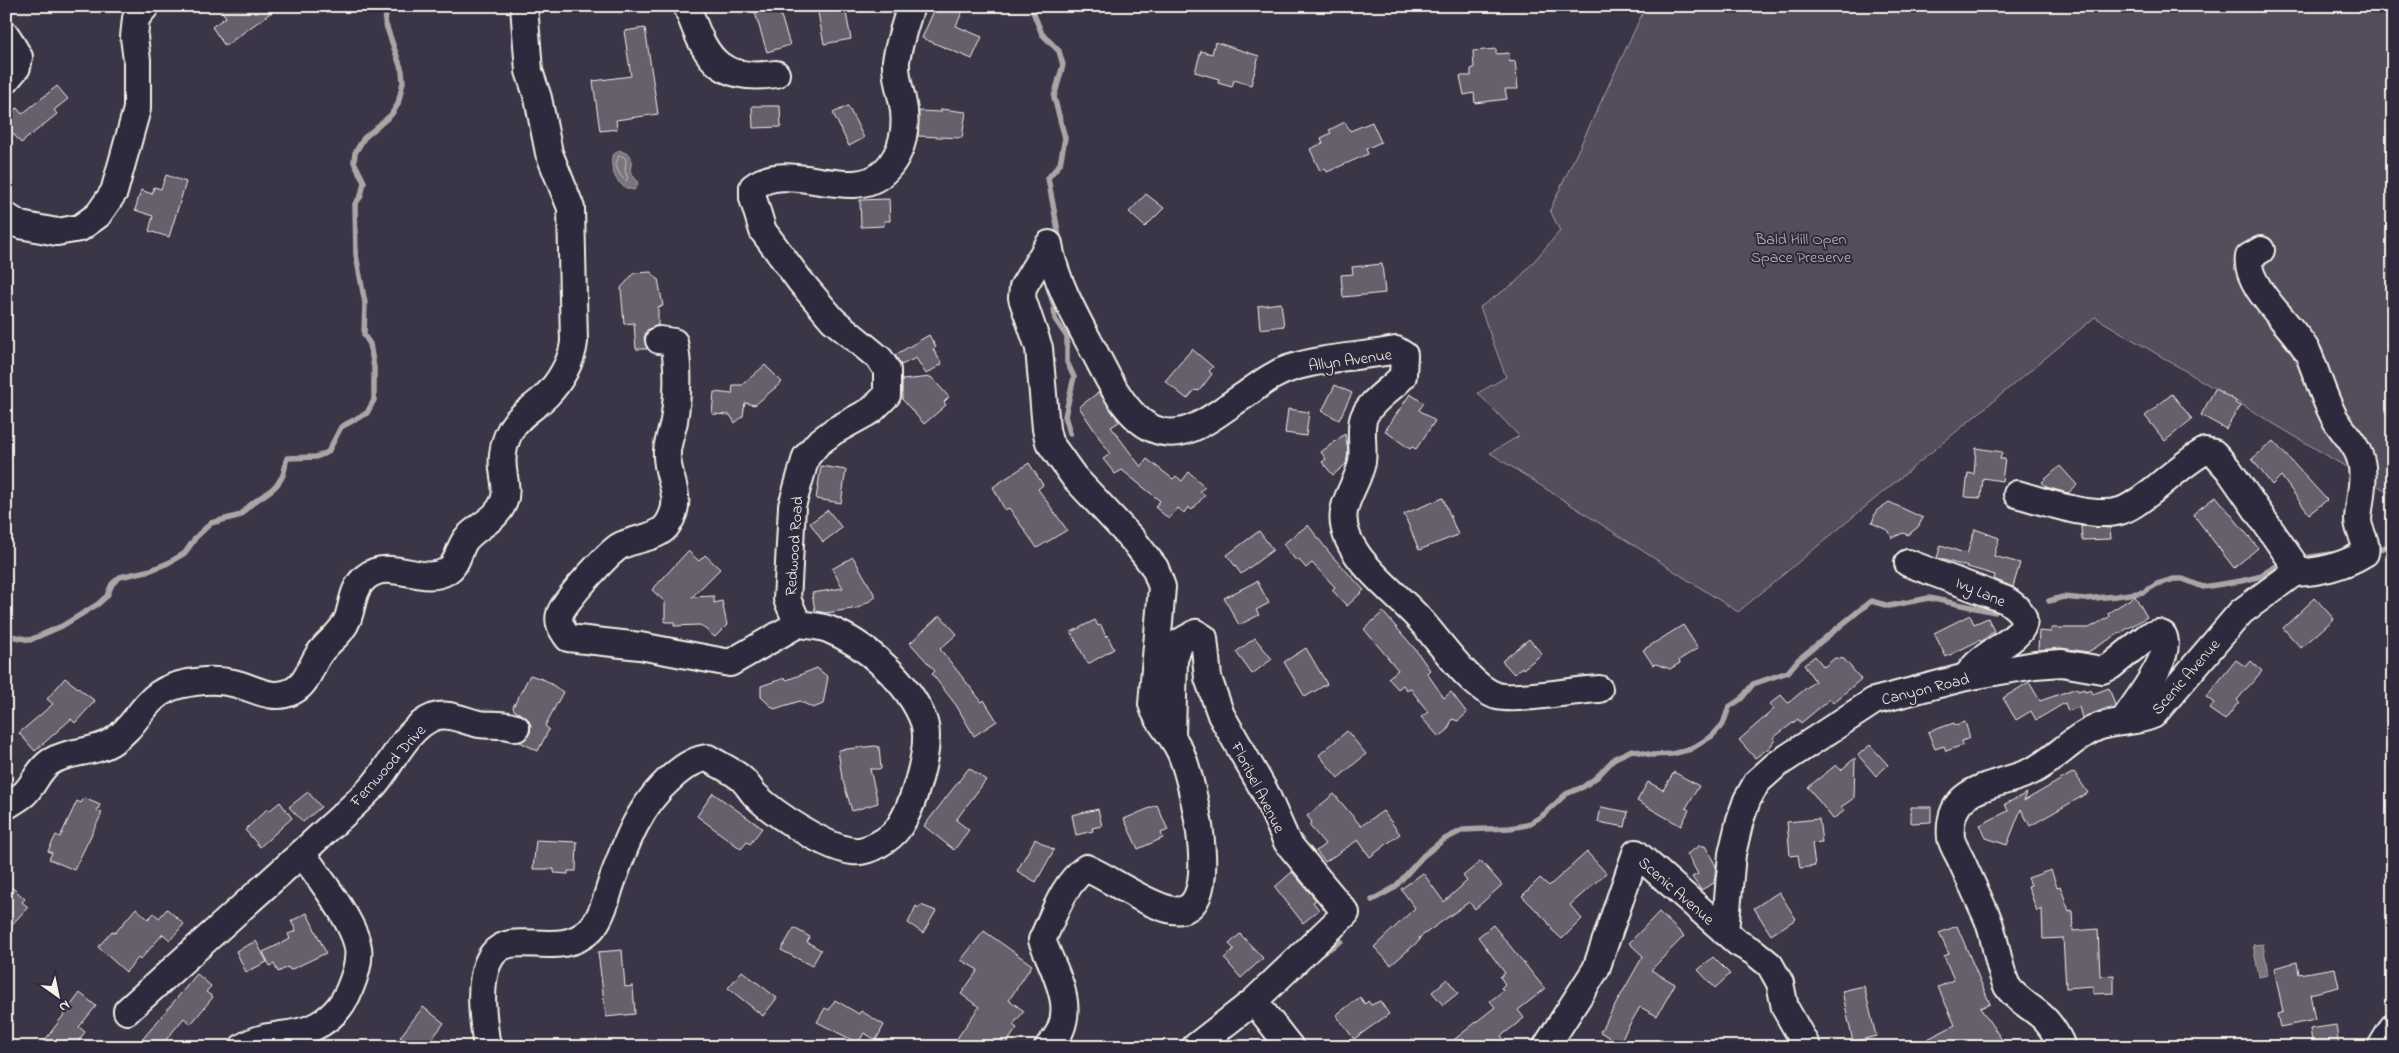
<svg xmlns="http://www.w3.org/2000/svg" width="2399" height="1053" viewBox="0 0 2399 1053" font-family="'Indie Flower',sans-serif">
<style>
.green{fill:#534e5c;stroke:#a4a0a2}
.water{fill:#78747b;stroke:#aaa6a7}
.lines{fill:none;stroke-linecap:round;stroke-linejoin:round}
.shore{stroke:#c2bfbc;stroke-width:1}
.stream{stroke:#aaa6a7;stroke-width:5.5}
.building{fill:#65616c;stroke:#f4f1e8}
.minor-casing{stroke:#f4f1e8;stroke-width:30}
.minor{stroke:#2f2a3d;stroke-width:26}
.labels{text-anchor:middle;stroke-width:4;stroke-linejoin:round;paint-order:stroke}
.park-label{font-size:16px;fill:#bcb8b7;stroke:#2f2a3d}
.street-label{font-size:16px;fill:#f4f1e8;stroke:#2f2a3d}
</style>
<rect width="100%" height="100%" fill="#3b3647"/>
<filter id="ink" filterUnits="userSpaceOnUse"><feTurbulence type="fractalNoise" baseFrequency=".02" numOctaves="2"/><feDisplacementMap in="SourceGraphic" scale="10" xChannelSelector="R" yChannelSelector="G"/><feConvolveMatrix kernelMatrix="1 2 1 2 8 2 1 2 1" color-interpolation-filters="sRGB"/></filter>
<g filter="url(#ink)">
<!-- green -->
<polygon class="green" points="1646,6 2393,6 2393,495 2095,317 1738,612 1490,453 1519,436 1478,393 1506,377 1480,307 1516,282 1560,231 1550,210"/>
<!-- water -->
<g class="water">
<path d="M619,150L630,155L632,160L630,171L637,181L638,185L634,190C617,188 610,171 612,156Z"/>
<polygon points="2263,944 2268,975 2259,977 2253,945"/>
</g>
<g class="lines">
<!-- shore -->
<polygon class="shore" points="619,156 623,156 626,159 625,171 628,178 626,181 620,175 616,166"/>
<!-- stream -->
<g class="stream">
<polyline points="1037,6 1033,12 1042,34 1059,51 1063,65 1054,97 1065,138 1060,164 1048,178 1060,242"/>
<polyline points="1048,288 1054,306 1055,319 1067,337 1067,362 1074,377 1065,416 1070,433"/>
<polyline points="2379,549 2393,545"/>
<polyline points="2303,558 2339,553"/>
<polyline points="2049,601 2063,597 2085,599 2116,596 2144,592 2157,584 2174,579 2183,579 2203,587 2241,581 2258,577 2282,563"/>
<path d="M6,642L11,636L30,640L62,626L98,604L107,596L112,584L120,577L151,570L168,563L185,553L196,537L211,523L241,515C251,499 274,494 282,477C285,472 285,464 287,458L316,457L328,452L341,427L367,413L374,400V368L370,344L364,335L365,303L356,255L355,204L361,196L364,182L354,162L355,153L364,138L391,115L398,104L403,82L402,71L385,22L387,6"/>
<polyline points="1372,900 1394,888 1423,856 1443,840 1463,830 1510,828 1527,825 1542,816 1566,794 1583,787 1597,777 1615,758 1632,750 1652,755 1672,754 1691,749 1712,736 1723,724 1729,707 1741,699 1753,684 1788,672 1798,660 1871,601 1889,606 1929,598 1995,612"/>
<polyline points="1320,955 1341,941"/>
</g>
</g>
<!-- building -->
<g class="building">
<polygon points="218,6 280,6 225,46 212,27 226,17"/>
<polygon points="753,6 778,6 790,45 767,52"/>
<polygon points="936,6 965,6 956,26 982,37 972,59 922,38"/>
<polygon points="845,8 851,39 824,44 818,13"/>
<polygon points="645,28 658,114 616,120 617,129 600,131 593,81 631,76 624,31"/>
<polygon points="1215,42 1259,56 1251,85 1234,80 1232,87 1218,83 1219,79 1195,72 1201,51 1212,54"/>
<polygon points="1496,49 1496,54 1509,53 1510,62 1515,61 1518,89 1505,89 1507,99 1475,103 1474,93 1464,95 1460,76 1471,76 1471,69 1474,68 1473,51"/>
<polygon points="57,86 68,99 54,110 57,114 21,143 6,125 6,117 17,108 22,114"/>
<polygon points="752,106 780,106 781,127 753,128"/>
<polygon points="848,106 864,138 849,146 833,113"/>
<polygon points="941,109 966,112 962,138 918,136 919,111 941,112"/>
<polygon points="1345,122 1350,131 1372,122 1381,142 1366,149 1368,154 1327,172 1325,168 1320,171 1310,149 1323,143 1321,138 1331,133 1329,130"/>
<polygon points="166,175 186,182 169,237 149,231 153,216 135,210 141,190 152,194 154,187 161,189"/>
<polygon points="1146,194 1164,208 1145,227 1129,212"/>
<polygon points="889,199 890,221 884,221 884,226 861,227 860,200"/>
<polygon points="1382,264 1385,293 1343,297 1341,275 1353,274 1352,267"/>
<polygon points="651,272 658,279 663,306 658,307 658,325 647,330 644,338 647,349 636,349 634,323 624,324 621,288 634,273"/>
<polygon points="1281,303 1284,326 1260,329 1258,306"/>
<polygon points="929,335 936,347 933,349 942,364 926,374 916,358 901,365 895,355"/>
<polygon points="1192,349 1213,367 1209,371 1212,374 1199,391 1195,390 1187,399 1165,381"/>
<polygon points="765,365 782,382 755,405 745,403 743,416 735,423 730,415 712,414 714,392 732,394 733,385 742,385"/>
<polygon points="931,377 949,397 944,402 946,405 924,424 902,399 902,380"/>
<polygon points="1335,385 1352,393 1339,420 1322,411"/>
<polygon points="2215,389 2236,401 2235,403 2240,406 2226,429 2201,415"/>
<polygon points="1099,392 1119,422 1111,427 1141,467 1147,459 1173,479 1176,476 1182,481 1189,472 1205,487 1200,491 1205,495 1192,510 1188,507 1184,513 1178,508 1169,519 1155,507 1160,501 1122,470 1115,474 1103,459 1110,454 1079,407"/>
<polygon points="1410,394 1424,403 1419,410 1435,421 1416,449 1412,447 1410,449 1385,431"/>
<polygon points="2172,394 2192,419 2165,441 2145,416"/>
<polygon points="1288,409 1309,412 1306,436 1285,433"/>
<polygon points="1345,434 1348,451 1346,464 1333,475 1322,462 1326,459 1321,452"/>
<polygon points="2273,441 2327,500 2309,514 2281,476 2272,485 2252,459"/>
<polygon points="1976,448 2002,452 2000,459 2005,459 2002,481 1983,478 1981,498 1965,497 1968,473 1974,474"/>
<polygon points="1029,463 1043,485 1038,489 1067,530 1037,548 1009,508 1005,510 993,487"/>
<polygon points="821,466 846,470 841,503 816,499"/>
<polygon points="2060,466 2077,485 2068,493 2046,487 2042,482"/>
<polygon points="2216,496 2258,548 2234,568 2193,514"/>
<polygon points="1443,498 1458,535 1419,550 1404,514"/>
<polygon points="1889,502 1923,518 1918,527 1908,535 1903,533 1892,538 1889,531 1872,523 1876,511"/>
<polygon points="828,510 842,528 823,542 810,523"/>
<polygon points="1308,525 1332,556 1364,590 1347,606 1332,590 1335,587 1312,563 1306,568 1299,560 1297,562 1283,544"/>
<polygon points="2081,526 2110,528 2111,539 2082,540"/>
<polygon points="1975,529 1999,538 1994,556 2020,563 2013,587 1994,579 1995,575 1937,558 1941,545 1967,554"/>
<polygon points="1259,531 1273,550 1241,574 1227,555"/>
<polygon points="688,551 699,561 705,555 720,569 692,597 714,596 714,603 722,601 727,625 715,637 700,625 674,626 674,622 665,622 665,602 652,590"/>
<polygon points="853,557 876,597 858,608 826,613 815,611 812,593 843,588 832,569"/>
<polygon points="1257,581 1269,603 1256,610 1259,615 1239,625 1224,598"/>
<polygon points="2135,596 2147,617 2088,652 2061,648 2038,650 2039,631 2051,632 2051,628 2089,628 2109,617 2108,613"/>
<polygon points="2315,598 2334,619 2301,648 2283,628"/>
<polygon points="1383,612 1415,649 1430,670 1427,673 1444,698 1451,692 1467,713 1458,721 1452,719 1448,730 1439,737 1421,717 1428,712 1410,688 1407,690 1403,685 1398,689 1388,678 1398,670 1364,629"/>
<polygon points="940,615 957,634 940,649 982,702 984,700 997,721 974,736 956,705 932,674 935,671 910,643"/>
<polygon points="1970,615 1974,624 1988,618 1994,631 1981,642 1980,640 1946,657 1934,633"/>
<polygon points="1095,620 1098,626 1101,625 1106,637 1107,635 1114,649 1088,664 1071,632"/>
<polygon points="1683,625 1698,648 1679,660 1680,663 1670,669 1656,664 1653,665 1643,650"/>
<polygon points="1255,638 1272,659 1252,674 1236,652"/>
<polygon points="1529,639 1542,654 1523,669 1522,667 1514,674 1502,661"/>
<polygon points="1306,648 1327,684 1305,697 1284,662"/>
<polygon points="1815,656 1824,667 1835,658 1844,659 1861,679 1833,703 1830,699 1801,723 1798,719 1773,738 1775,740 1769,748 1755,758 1739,740 1774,709 1770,704 1781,695 1788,703 1815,681 1804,665"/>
<polygon points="2236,660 2246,667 2251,661 2262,671 2237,700 2239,702 2225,720 2209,709 2214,703 2206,697"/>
<polygon points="817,668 828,677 823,704 813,708 800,701 774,709 761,697 761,686 785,678 787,680"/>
<polygon points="530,675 545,680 563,692 545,726 549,729 538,751 520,742 530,733 531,725 527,718 514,710 513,707"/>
<polygon points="65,678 95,701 75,723 71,719 35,751 19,733 53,704 47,699"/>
<polygon points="2029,682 2040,701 2077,688 2078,691 2084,689 2085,692 2091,690 2093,694 2109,688 2115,705 2082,718 2079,707 2068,711 2065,703 2036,720 2031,711 2016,720 2003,698"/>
<polygon points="1965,722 1970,738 1962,741 1963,745 1946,751 1944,746 1935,749 1928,732 1954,723 1955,725"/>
<polygon points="1347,731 1366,754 1338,778 1319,755"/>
<polygon points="1870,745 1888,765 1876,776 1858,755"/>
<polygon points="875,746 879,747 881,769 870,769 878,803 852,811 842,778 838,750"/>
<polygon points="1855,758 1854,798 1841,807 1844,811 1833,819 1808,787 1836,765 1841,770"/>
<polygon points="969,768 986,780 956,820 969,830 954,850 924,826"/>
<polygon points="1674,772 1699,786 1686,808 1689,810 1681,826 1637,801 1648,782 1663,790"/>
<polygon points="2074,772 2088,793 2030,826 2021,809 2007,845 1986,838 1980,825 2008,811 2005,804 2027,793 2024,801"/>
<polygon points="308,792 321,807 303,822 289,807"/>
<polygon points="713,793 762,828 750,844 747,842 741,849 697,816"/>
<polygon points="1334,794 1361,826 1383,811 1400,834 1370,857 1358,840 1325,862 1316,851 1325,844 1309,825 1312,822 1307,816"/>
<polygon points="84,798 100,805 97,811 102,813 74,870 49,859 52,853 48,851 56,835 60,837 77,801 81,803"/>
<polygon points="280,802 292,818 260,847 245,830 267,809 269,811"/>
<polygon points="1157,805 1168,830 1161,833 1163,838 1138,849 1124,819"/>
<polygon points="1601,807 1628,812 1625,827 1598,822"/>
<polygon points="1911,807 1931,807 1931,822 1911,823"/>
<polygon points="1098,809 1102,826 1092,828 1093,831 1076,835 1072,815"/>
<polygon points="1819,819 1822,842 1812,843 1815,866 1800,868 1798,855 1790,856 1787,822"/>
<polygon points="1035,839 1054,850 1036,882 1017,871"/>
<polygon points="536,840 577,842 576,871 568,871 568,874 554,873 554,869 533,869"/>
<polygon points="1699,846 1705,846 1716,866 1714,883 1701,890 1692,877 1698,874 1687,854"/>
<polygon points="1587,852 1606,873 1570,905 1582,919 1562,939 1551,929 1552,928 1546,920 1522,896 1540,878 1549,886"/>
<polygon points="1481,861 1502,885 1475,909 1469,902 1419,938 1420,940 1391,965 1374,947 1415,908 1401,889 1423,873 1444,902 1467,881 1463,876"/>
<polygon points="2051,870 2057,887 2060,886 2069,911 2072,910 2073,931 2098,929 2100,976 2114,975 2114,993 2093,994 2093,986 2066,988 2063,938 2043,939 2042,909 2037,911 2028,886 2031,885 2028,878"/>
<polygon points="1292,872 1316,900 1313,902 1319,910 1303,923 1275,887"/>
<polygon points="6,882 25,899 22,902 28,907 6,931"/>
<polygon points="1779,892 1796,919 1771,935 1754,908"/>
<polygon points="921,905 936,911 923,933 908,923 916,906 919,908"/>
<polygon points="136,908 148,919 154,913 159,918 167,909 184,924 170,940 163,934 140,960 138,958 126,972 98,947 112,931 115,933"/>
<polygon points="1659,912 1684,936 1651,970 1675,984 1657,1016 1640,1007 1619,1043 1600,1032 1643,956 1629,943"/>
<polygon points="307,913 326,953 290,970 288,967 278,972 274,964 270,966 263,952 290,939 288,934 296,931 291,921"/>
<polygon points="1493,925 1545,989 1518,1010 1524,1018 1501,1036 1509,1047 1445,1047 1495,1007 1490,1001 1503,991 1501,988 1505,984 1500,977 1505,973 1478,937"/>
<polygon points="1957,926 1990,1004 1980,1008 2007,1047 1976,1047 1972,1040 1956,1047 1912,1047 1955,1025 1938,987 1954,980 1944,956 1949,954 1939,933"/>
<polygon points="794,928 810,937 807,942 821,950 812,966 781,950"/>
<polygon points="984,931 1032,965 1009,1000 1024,1011 1013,1025 1017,1028 1006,1044 1002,1041 998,1047 951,1047 979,1007 961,994 978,970 961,960"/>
<polygon points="1240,934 1263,958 1241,978 1224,958 1234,949 1229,944"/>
<polygon points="256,941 267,962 246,972 236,951"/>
<polygon points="622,950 625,987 633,986 635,1014 606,1017 598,952"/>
<polygon points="1713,957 1730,974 1715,988 1698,970"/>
<polygon points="2297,962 2299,974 2335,968 2339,987 2310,994 2315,1020 2280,1027 2277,1014 2283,1012 2274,968"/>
<polygon points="742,971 777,998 763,1016 728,988"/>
<polygon points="197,974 211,986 206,992 213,997 191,1024 184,1018 160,1047 136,1047"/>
<polygon points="1447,979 1458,993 1443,1005 1432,992"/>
<polygon points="1864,986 1876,1036 1853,1042 1842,991"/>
<polygon points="80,993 96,1006 79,1027 85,1032 74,1047 40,1047"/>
<polygon points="1360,997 1365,1004 1368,1001 1371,1005 1380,1001 1389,1014 1354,1039 1336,1015"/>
<polygon points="835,1000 859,1014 861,1011 884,1025 876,1040 864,1033 858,1043 817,1022 825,1008 829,1010"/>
<polygon points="423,1007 444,1023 426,1047 413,1047 400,1037"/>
<polygon points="2336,1025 2339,1047 2313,1047 2310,1029"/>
</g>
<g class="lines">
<!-- minor casing -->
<g class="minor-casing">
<g id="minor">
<path d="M687,6C705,56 716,82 776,74"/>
<polyline points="6,35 19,57 17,67 6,80"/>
<polyline points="6,216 20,225 57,232 80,228 98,215 114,192 137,109 137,60 134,37 136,18 146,6"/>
<path d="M2261,250L2249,257C2244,287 2295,327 2308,353C2317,374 2323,396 2334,417C2341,430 2354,441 2359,455C2367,474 2359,500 2358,520C2358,531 2368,542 2365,553C2344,566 2319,572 2294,573"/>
<path d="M659,340L674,342C679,368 678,395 674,421C672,431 668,441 667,451C665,478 686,496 668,524C659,539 634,538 620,546C609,552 563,602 560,614C557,623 563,631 568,638L640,646L730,663L798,624"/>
<path d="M2017,494C2045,502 2092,519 2120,511C2133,507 2145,496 2156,488C2172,475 2187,461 2205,451L2214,453L2229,470L2294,564V573L2241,612L2153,715C2136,723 2116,720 2098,727C2073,737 2056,759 2032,771C1997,788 1946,783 1951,838C1952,844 1957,852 1960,858C1969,878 1978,897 1987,917C1996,938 1997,965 2007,986C2013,996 2026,1004 2035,1011C2047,1019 2057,1034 2062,1047"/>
<path d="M1908,563L2006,600C2050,628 2000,643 1979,662C1974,666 1970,672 1966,677"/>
<polyline points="1172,734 1174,660 1180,642 1196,633 1204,638 1208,678 1221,715 1265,792 1287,842 1346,913 1254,1001 1195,1047"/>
<path d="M6,806C12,802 18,799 24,794C34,785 38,770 50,762C69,750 94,754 113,741C140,724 143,694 179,685C196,681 215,679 233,683C253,687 271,702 293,691C308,683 310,667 319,654C328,641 342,634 348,618C353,604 353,587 366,577C390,557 422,586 447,571C459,563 458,549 466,539C478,525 497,520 504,501C507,493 505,484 504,476C501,461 503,444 510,431C518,415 534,408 546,396C560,382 572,361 574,342L571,208L549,153L538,98L529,71L524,6"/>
<path d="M302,853C324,831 353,808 374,785C392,764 407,727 434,717C449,712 464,721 479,724C492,726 503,723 516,728"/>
<path d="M1725,932L1732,854L1740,820L1747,800L1757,782L1776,765L1874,701L1966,677L2035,665L2062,663L2102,670L2111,666L2148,636L2158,633L2163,635C2174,656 2136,701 2124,720"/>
<polyline points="1254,1001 1290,1047"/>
<path d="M127,1011L302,853C318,877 354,921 358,948C360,961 355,976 350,988C343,1006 330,1020 312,1028C288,1038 266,1032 243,1047"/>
<path d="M487,1047C483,1021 476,976 493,954C513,928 560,961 591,929C602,917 606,899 611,884C625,845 639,805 672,777C682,768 694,759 708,758C719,765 734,771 743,780C748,785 751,791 755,795C774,814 826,848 853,851C868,853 891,839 899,827C913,806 932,747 924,722C910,683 866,644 828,629C819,626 808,625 798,624L787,599L788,583L792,506L806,457L818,443L834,431L872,410L887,395V370L880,359L833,320L800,281L763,231L753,198V187C789,159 852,204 884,172C904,153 908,125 902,99C899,87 895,74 896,61C899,43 905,24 911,6"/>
<path d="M1048,1047C1082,1015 1055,974 1042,940C1054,915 1063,884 1086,868C1113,880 1140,901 1168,909C1229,926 1192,781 1182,756C1175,736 1157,723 1152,704L1162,587L1155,568L1134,541L1074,477L1049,442L1046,429L1039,348L1022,298L1023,287L1049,244C1054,280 1079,323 1096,355C1116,394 1143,452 1197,426C1214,418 1229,405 1245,395C1259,385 1274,373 1291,368C1324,357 1361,357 1396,350L1404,355L1403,376C1392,389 1367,403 1363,420C1360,433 1364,448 1362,462C1359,479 1347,494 1344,511C1337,554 1398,593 1422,622C1440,642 1471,688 1497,696C1516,701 1576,690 1599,689"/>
<polyline points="1546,1047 1596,969 1636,853 1738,943 1754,952 1770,965 1780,983 1785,1008 1807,1047"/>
<polyline points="2381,1047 2393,1027"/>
</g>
</g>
<!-- minor -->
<use href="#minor" class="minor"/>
</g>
</g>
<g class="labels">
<!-- park labels -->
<g class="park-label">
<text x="1801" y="244">Bald Hill Open<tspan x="1801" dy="18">Space Preserve</tspan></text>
</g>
<!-- street labels -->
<g class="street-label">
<text transform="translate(1350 359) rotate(-8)" y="6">Allyn Avenue</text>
<text transform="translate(793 546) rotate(-86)" y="6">Redwood Road</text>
<text transform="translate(1981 591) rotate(23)" y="6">Ivy Lane</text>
<text transform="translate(2185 676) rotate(-49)" y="6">Scenic Avenue</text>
<text transform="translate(1925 688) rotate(-14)" y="6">Canyon Road</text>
<text transform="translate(387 765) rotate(-48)" y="6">Fernwood Drive</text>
<text transform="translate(1259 787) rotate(63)" y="6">Floribel Avenue</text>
<text transform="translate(1677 890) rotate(41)" y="6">Scenic Avenue</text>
</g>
</g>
<!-- margin -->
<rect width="2399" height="1053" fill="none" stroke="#2f2a3d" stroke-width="25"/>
<rect x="12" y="12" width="2374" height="1028" fill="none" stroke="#f4f1e8" stroke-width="2" filter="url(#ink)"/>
<!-- north arrow -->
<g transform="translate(58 996) rotate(147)" stroke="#2f2a3d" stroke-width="4" paint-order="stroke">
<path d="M0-4L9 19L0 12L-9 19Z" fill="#f4f1e8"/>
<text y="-8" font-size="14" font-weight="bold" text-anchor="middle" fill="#f4f1e8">N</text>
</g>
</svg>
